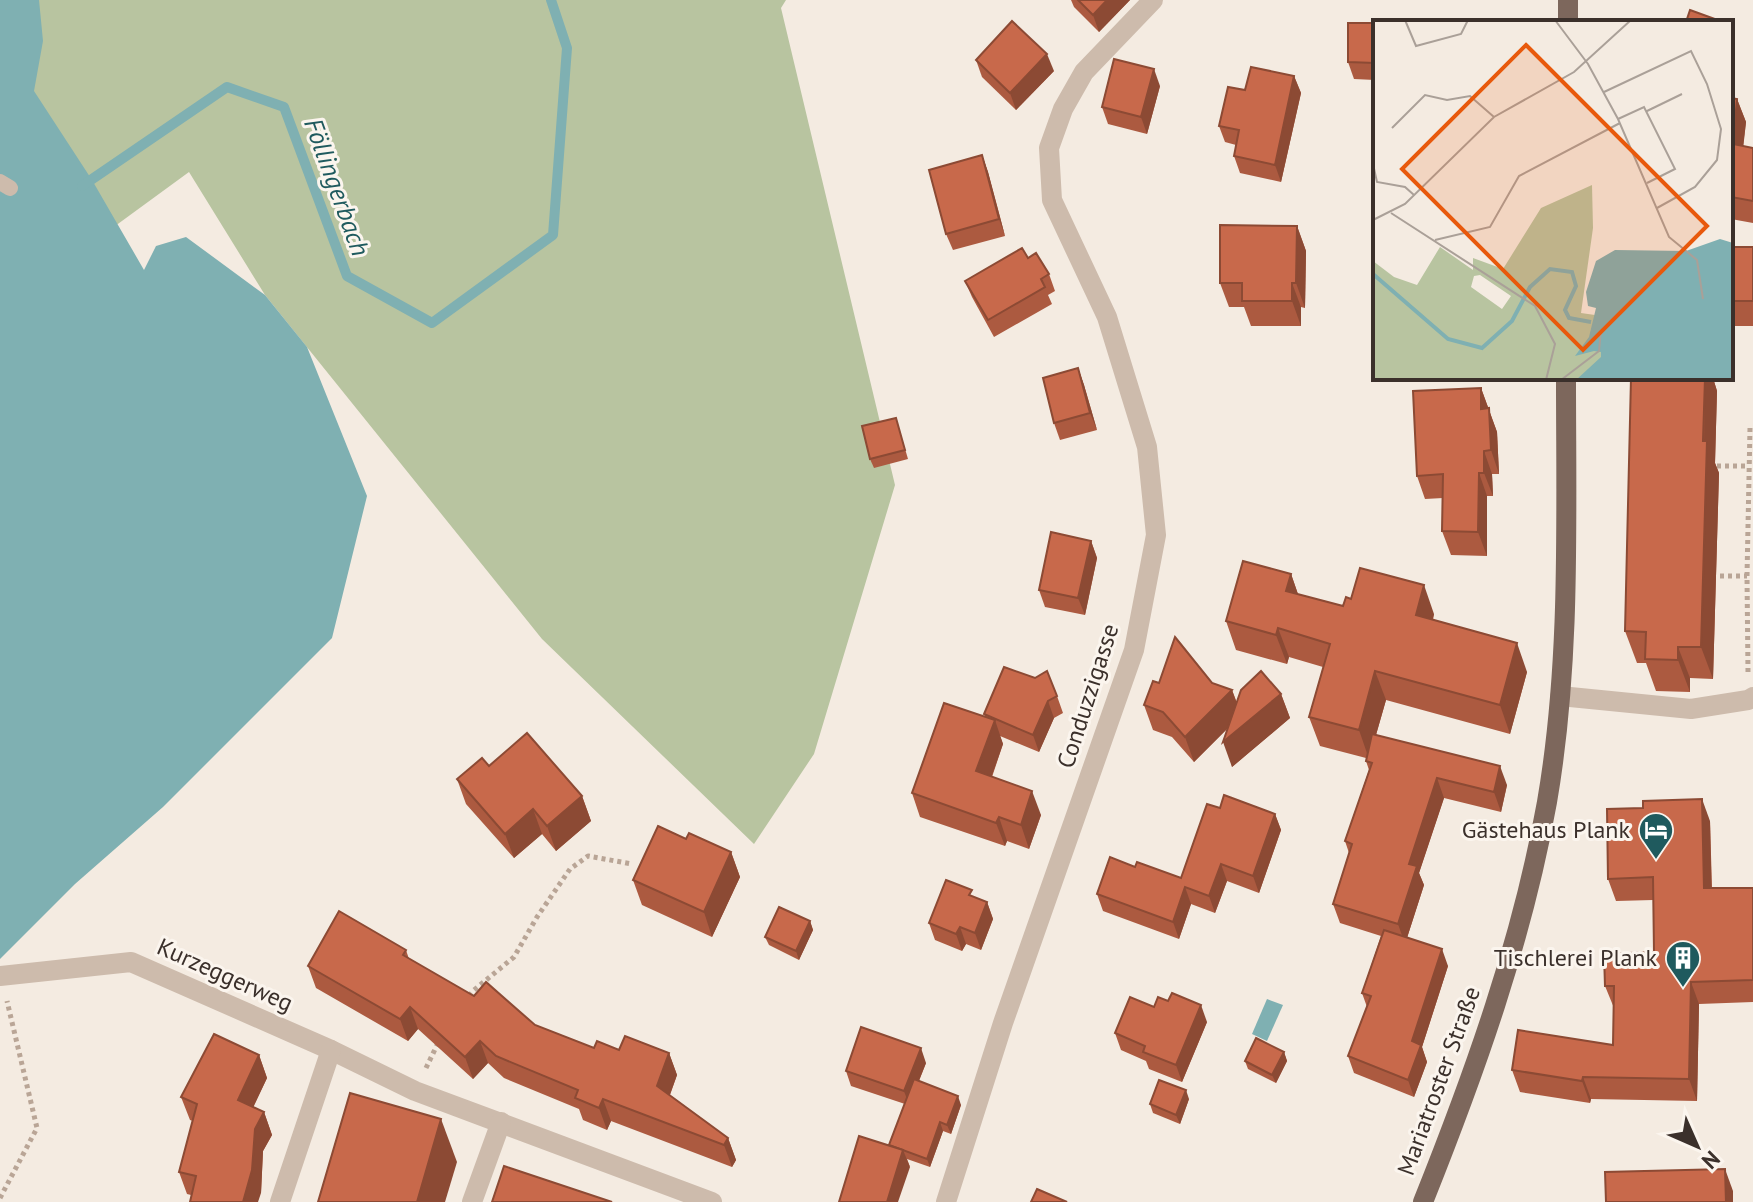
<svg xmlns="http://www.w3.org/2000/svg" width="1753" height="1202" viewBox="0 0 1753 1202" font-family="'PT Sans',sans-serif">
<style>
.green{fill:#b8c4a0}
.water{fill:#7fb0b2}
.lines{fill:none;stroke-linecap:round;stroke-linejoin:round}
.stream{stroke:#7fb0b2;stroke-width:10}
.path{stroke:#b9a596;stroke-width:5;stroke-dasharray:4 4;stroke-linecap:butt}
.service{stroke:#cdbbac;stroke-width:16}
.minor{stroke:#cdbbac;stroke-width:20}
.primary{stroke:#7d675c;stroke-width:20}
.wall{fill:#ac5a40}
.shaded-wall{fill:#8c4a34}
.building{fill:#c8694b;stroke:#8c4a34;stroke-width:2}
.labels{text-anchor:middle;stroke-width:6;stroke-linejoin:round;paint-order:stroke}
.street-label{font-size:24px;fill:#3b302b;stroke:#fbf5ee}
.poi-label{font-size:24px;fill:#3b302b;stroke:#fbf5ee;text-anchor:end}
.water-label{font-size:26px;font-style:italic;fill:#1f5a5e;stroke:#fbf5ee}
.inset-river{fill:none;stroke:#7fb0b2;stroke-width:4}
.inset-road{fill:none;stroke:#aaa098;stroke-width:2}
.view{fill:#e8590c;fill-opacity:0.15;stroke:#e8590c;stroke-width:4}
.inset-edge{fill:none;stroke:#3b302b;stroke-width:4}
</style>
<rect width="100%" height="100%" fill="#f4ebe1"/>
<!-- green -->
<polygon class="green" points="0,0 786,0 781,8 895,485 814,754 754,844 542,639 265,295 189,172 33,286"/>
<!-- water -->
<g class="water">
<polygon points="0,0 39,0 43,41 34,91 92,180 144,270 156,246 186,237 265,295 307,347 367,496 332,638 163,807 75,884 0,959"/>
<polygon points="1267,999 1283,1005 1267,1041 1252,1034"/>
</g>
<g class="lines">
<!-- stream -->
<polyline class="stream" points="82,186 227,87 284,107 347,276 432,323 553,235 567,48 551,0"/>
<!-- path -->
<g class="path">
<polyline points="1709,466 1748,466"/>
<polyline points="1712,576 1747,576"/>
<polyline points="1748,672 1747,576 1750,428 1753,428"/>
<polyline points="469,996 474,990 514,957 537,917 570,869 588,856 632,864"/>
<polyline points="426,1068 439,1041"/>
<polyline points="0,1198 37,1128 7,1001"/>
</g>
<!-- service -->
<polyline class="service" points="0,182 10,188"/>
<!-- minor -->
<g class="minor">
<polyline points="1560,696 1691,709 1748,700 1753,697"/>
<polyline points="0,976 131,962 331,1050 415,1091 712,1202"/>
<polyline points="280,1202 331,1050"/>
<polyline points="472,1202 501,1122"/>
<polyline points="946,1202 1003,1023 1134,650 1156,535 1147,447 1107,317 1052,200 1049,148 1063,109 1084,72 1153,0"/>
</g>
<!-- primary -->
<g class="primary">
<polyline points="1568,22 1568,0"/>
<path d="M1423,1202C1475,1072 1522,941 1547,802C1571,663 1566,519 1566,378"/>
</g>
</g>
<!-- wall -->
<g class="wall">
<polygon points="1071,0 1130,0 1099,32 1074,7"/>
<polygon points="1375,23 1375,80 1354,79 1348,62"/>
<polygon points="976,60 1054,71 1016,110 982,77"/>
<polygon points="1294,76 1301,93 1281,182 1240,173 1234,156 1236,145 1225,142 1219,126 1245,90"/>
<polygon points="1160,86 1147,134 1108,124 1102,107"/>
<polygon points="1731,98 1737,99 1746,122 1743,146 1753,148 1753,223 1731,219"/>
<polygon points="982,155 988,172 1005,236 953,250 946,234"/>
<polygon points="1297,226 1306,251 1305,308 1301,307 1301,326 1251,326 1244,307 1229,307 1220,283"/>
<rect x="1731" y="247" width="22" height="79"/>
<polygon points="1049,274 1055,291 1048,295 1052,304 994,337 972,297 965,281"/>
<polygon points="1078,368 1084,385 1097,430 1060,440 1054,423"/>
<polygon points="1631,378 1713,378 1717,391 1715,463 1719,473 1713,679 1690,678 1690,692 1656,691 1646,663 1637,663 1625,631"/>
<polygon points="1481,388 1497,432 1499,474 1492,474 1493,496 1487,496 1487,556 1451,555 1442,531 1443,498 1425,499 1417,476"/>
<polygon points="896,418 908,459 874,468 870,459"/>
<polygon points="1091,541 1097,558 1085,615 1045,607 1039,590"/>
<polygon points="1291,574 1298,594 1343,606 1434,614 1433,620 1527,672 1510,734 1386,700 1376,735 1507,785 1501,812 1444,798 1419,873 1424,885 1407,938 1448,966 1422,1047 1427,1062 1414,1097 1354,1073 1348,1056 1367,1007 1362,993 1381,936 1340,923 1333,904 1349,853 1345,841 1369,770 1366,761 1366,758 1320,746 1309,717 1323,667 1289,657 1287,664 1236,650 1226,621"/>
<polygon points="1159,683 1212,683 1232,690 1237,703 1281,694 1290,718 1232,767 1228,728 1194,762 1172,737 1153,730 1144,705"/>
<polygon points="1057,696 1063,713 1054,718 1039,752 1000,736 1003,744 992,777 1041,815 1029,849 1007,841 1005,846 920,817 912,793 985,717 984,714"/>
<polygon points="489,766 582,796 591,821 556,851 542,834 514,858 466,804 457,779"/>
<polygon points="1220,808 1275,814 1281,830 1259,893 1227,881 1215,913 1191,904 1179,939 1103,911 1097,894 1135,867 1181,878"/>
<polygon points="1710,821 1712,888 1753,888 1753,1002 1699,1004 1697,1101 1591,1099 1590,1103 1520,1092 1512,1070 1613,1045 1614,1008 1605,986 1654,952 1653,900 1616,901 1608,879"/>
<polygon points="731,852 740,877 712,937 642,905 633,880"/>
<polygon points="974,897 987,902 993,919 981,950 966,944 962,951 935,940 929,923"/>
<polygon points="810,921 813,930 799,960 769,945 765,937"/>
<polygon points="406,950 409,959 474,996 535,1025 594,1048 669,1053 677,1075 670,1095 728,1138 736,1160 732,1167 611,1121 607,1130 583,1120 579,1109 504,1078 488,1063 473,1079 418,1029 408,1041 316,988 308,966"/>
<polygon points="1154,1007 1207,1022 1182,1082 1149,1069 1146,1061 1121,1050 1115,1033"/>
<polygon points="1284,1052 1287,1061 1276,1083 1248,1069 1245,1061"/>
<polygon points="259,1055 267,1078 253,1107 264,1112 272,1135 263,1151 261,1193 191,1195 187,1194 179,1172 193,1121 190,1120 181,1097"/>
<polygon points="926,1063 919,1081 961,1105 951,1134 943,1131 930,1167 907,1159 910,1167 889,1145 905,1104 851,1086 846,1071"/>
<polygon points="1189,1099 1180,1124 1153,1113 1150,1104"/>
</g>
<!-- shaded-wall -->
<g class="shaded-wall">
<polygon points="1107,0 1130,0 1099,32 1093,15"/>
<polygon points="1047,54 1054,71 1016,110 1010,93"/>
<polygon points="1154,69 1160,86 1147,134 1141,117"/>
<polygon points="1294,76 1301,93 1281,182 1275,165"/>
<polygon points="1737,99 1746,122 1741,167 1733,144"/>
<polygon points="982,155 988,172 1005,236 999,219"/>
<polygon points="1297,226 1306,251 1305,308 1296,283"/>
<polygon points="1292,283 1301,307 1301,326 1292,301"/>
<polygon points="1078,368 1084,385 1097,430 1090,413"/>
<polygon points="1705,378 1713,378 1717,391 1715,463 1719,473 1713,679 1701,647"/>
<polygon points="1481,388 1497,432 1499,474 1491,450 1481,409"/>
<polygon points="1484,451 1492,474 1493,496 1484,473"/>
<polygon points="1479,473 1487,496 1487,556 1478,532"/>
<polygon points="1091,541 1097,558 1085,615 1078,598"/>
<polygon points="1291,574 1301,603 1286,591"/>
<polygon points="1424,585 1434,614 1426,644 1416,615"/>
<polygon points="1278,628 1289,657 1287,664 1276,635"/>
<polygon points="1517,643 1527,672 1510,734 1500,705"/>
<polygon points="1678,647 1690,678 1690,692 1678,660"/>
<polygon points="1375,671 1386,700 1369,759 1359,730"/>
<polygon points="1232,690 1241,715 1194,762 1185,737"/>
<polygon points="1281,694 1290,718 1232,767 1223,742"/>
<polygon points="1048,701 1054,718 1039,752 1033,735"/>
<polygon points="995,720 1003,744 985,795 976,771"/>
<polygon points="1500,766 1507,785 1501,812 1494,792"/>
<polygon points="1437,778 1444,798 1419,873 1424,885 1405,944 1398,924 1409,864"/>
<polygon points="1032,791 1041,815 1029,849 1021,825"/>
<polygon points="582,796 591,821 556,851 547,826"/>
<polygon points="1702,799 1710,821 1712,910 1704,888"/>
<polygon points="533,809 542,834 514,858 505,834"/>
<polygon points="1275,814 1281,830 1259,893 1253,876"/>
<polygon points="999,817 1007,841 1005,846 996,823"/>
<polygon points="731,852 740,877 712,937 704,912"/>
<polygon points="1221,864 1227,881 1215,913 1209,896"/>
<polygon points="1185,887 1191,904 1179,939 1173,922"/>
<polygon points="987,902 993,919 981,950 975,933"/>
<polygon points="810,921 813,930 799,960 796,951"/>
<polygon points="960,927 966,944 962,951 956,934"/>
<polygon points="1442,949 1448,966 1422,1047 1427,1062 1414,1097 1408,1080 1412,1041"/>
<polygon points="1691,982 1699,1004 1697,1101 1689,1079"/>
<polygon points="1201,1005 1207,1022 1182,1082 1176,1065"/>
<polygon points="410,1007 418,1029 408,1041 400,1019"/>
<polygon points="480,1041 488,1063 473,1079 465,1057"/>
<polygon points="921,1048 926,1063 909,1105 904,1091"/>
<polygon points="1284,1052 1287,1061 1276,1083 1272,1075"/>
<polygon points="669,1053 677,1075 665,1108 657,1086"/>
<polygon points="259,1055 267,1078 246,1123 238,1100"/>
<polygon points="1583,1077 1591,1099 1590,1103 1582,1081"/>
<polygon points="1186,1090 1189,1099 1180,1124 1176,1115"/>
<polygon points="958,1096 961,1105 951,1134 947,1125"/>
<polygon points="603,1099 611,1121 607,1130 599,1108"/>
<polygon points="264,1112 272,1135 263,1151 261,1193 258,1202 243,1202 255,1129"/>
<polygon points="441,1119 457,1162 445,1202 417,1202"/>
<polygon points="940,1122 943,1131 930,1167 927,1159"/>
<polygon points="728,1138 736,1160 732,1167 724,1145"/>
<polygon points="903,1150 910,1167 898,1202 887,1202"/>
<polygon points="1725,1169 1733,1191 1733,1202 1726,1202"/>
</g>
<!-- building -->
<g class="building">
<polygon points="1078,0 1107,0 1093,15"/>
<polygon points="1690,10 1723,22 1686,22"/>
<polygon points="1012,21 1047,54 1010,93 976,60"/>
<polygon points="1348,23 1375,23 1375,63 1348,62"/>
<polygon points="1114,59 1154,69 1141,117 1102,107"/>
<polygon points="1251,67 1294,76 1275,165 1234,156 1239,130 1219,126 1228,87 1245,90"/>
<polygon points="1731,98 1737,99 1733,144 1753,148 1753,201 1731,197"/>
<polygon points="982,155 999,219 946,234 929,170"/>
<polygon points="1220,225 1297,226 1296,283 1292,283 1292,301 1242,301 1242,283 1220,283"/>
<rect x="1731" y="247" width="22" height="54"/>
<polygon points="1022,248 1028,258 1036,253 1049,274 1041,279 1045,287 988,320 965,281"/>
<polygon points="1078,368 1090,413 1054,423 1043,378"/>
<polygon points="1631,378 1705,378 1703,441 1707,441 1701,647 1678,647 1678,660 1645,659 1646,632 1625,631"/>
<polygon points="1481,388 1481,409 1489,408 1491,450 1484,451 1484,473 1479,473 1478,532 1442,531 1443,474 1417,476 1413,391"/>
<polygon points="896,418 905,450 870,459 862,426"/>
<polygon points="1051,532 1091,541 1078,598 1039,590"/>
<polygon points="1243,561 1291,574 1286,591 1343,606 1346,597 1351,599 1360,568 1424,585 1416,615 1517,643 1500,705 1375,671 1359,730 1309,717 1330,644 1278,628 1276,635 1226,621"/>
<polygon points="1175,637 1212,683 1232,690 1185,737 1163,712 1144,705 1153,681 1159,683"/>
<polygon points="1004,667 1035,678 1047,671 1057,696 1048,701 1033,735 984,714"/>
<polygon points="1261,671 1281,694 1223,742 1241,690"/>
<polygon points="944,703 995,720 976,771 1032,791 1021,825 999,817 996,823 912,793"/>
<polygon points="527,733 582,796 547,826 533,809 505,834 457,779 482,758 489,766"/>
<polygon points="1372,734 1500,766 1494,792 1437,778 1409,864 1417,866 1398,924 1333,904 1352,844 1345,841 1372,763 1366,761"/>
<polygon points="1224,795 1275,814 1253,876 1221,864 1209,896 1185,887 1173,922 1097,894 1110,857 1135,867 1137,862 1181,878 1207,804 1220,808"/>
<polygon points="1702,799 1704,888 1753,888 1753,980 1691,982 1689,1079 1583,1077 1582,1081 1512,1070 1518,1030 1613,1045 1614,986 1605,986 1604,954 1654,952 1653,877 1608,879 1607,809 1643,808 1643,801"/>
<polygon points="658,826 686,839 689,833 731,852 704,912 633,880"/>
<polygon points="946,880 972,890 969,895 987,902 975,933 960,927 956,934 929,923"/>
<polygon points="779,907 810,921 796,951 765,937"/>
<polygon points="339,911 406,950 403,955 474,996 486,982 535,1025 594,1048 597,1041 619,1050 625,1036 669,1053 657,1086 728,1138 724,1145 603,1099 599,1108 575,1098 578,1090 496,1056 480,1041 465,1057 410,1007 400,1019 308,966"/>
<polygon points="1384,930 1442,949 1412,1041 1421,1045 1408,1080 1348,1056 1371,996 1362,993"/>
<polygon points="1172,993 1201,1005 1176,1065 1143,1052 1145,1046 1115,1033 1130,997 1154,1007 1158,997 1168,1001"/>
<polygon points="861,1027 921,1048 904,1091 846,1071"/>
<polygon points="214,1034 259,1055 238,1100 264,1112 255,1129 252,1170 243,1202 190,1202 196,1176 179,1172 197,1104 181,1097"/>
<polygon points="1256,1038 1284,1052 1272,1075 1245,1061"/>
<polygon points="914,1079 958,1096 947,1125 940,1122 927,1159 889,1145"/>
<polygon points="1159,1080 1186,1090 1176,1115 1150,1104"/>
<polygon points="350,1093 441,1119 417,1202 318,1202"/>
<polygon points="859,1136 903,1150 887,1202 839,1202"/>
<polygon points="504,1166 612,1202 492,1202"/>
<polygon points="1725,1169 1726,1202 1606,1202 1605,1172"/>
<polygon points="1037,1189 1067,1202 1031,1202"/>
</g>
<!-- icons -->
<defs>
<g id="hotel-pin" transform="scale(1.8)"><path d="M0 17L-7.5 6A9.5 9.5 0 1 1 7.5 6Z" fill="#1f5a5e" stroke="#fbf5ee"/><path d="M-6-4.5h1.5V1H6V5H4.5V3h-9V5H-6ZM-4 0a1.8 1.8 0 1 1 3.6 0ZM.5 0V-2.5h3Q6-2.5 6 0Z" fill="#fff"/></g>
<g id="building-pin" transform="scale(1.8)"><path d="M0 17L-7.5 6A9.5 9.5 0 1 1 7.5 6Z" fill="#1f5a5e" stroke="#fbf5ee"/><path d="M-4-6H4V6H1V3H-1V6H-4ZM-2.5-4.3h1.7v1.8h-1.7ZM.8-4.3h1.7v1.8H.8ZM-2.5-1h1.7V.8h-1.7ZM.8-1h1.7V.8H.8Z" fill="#fff"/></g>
</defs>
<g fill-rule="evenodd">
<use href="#hotel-pin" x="1656" y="830"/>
<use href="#building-pin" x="1683" y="958"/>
</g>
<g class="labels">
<!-- street labels -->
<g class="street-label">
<text transform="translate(1088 696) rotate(-72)" y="8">Conduzzigasse</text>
<text transform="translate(225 975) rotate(24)" y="8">Kurzeggerweg</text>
<text transform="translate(1439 1081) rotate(-70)" y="8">Mariatroster Straße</text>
</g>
<!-- poi labels -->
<g class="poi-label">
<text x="1630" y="838">Gästehaus Plank</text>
<text x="1657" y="966">Tischlerei Plank</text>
</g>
<!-- water labels -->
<g class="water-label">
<text transform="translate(337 187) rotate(70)" y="9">Föllingerbach</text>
</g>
</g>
<!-- overview -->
<g transform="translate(1373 20)">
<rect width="360" height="360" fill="#f4ebe1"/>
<path d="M219,165L220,208L208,293L236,297L360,360H0V241L21,257L44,265L67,227L100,250V238L130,249L168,188ZM107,255L138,276L129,289L98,267L101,256Z" fill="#b8c4a0" fill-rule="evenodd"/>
<path d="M347,219L360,223V360H203L228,337V332L221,331L202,336L216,317L223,288L215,286L213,272L223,241L242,230L313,231Z" fill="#7fb0b2"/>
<path class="inset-river" d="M0,254L75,319L109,328L139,301L157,267L177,249L199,252L203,266L192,290L196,298L218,302"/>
<path class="inset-road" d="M32,0L43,26L88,14L95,0M182,0L215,44L245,99L296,217L324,240L330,279M231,72L318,31L334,64L348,109L344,140L322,167L284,188M274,91L309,74M245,99L271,87L302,149L274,163M19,108L52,75L74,80L97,76L121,97M0,144L4,162L32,167L41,175M18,193L162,286L182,324L173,360M0,200L32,184L121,97L201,52L258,0M62,220L117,207L146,156L247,103M188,360L226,331L228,310"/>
<path class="view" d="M153,25L334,206L210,330L29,149Z"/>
<rect width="360" height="360" class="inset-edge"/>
</g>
<!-- north arrow -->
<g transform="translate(1697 1146) rotate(135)" stroke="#fbf5ee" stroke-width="6" paint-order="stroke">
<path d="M0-6L14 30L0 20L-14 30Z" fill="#3b302b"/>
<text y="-12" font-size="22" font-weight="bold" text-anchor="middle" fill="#3b302b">N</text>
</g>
</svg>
